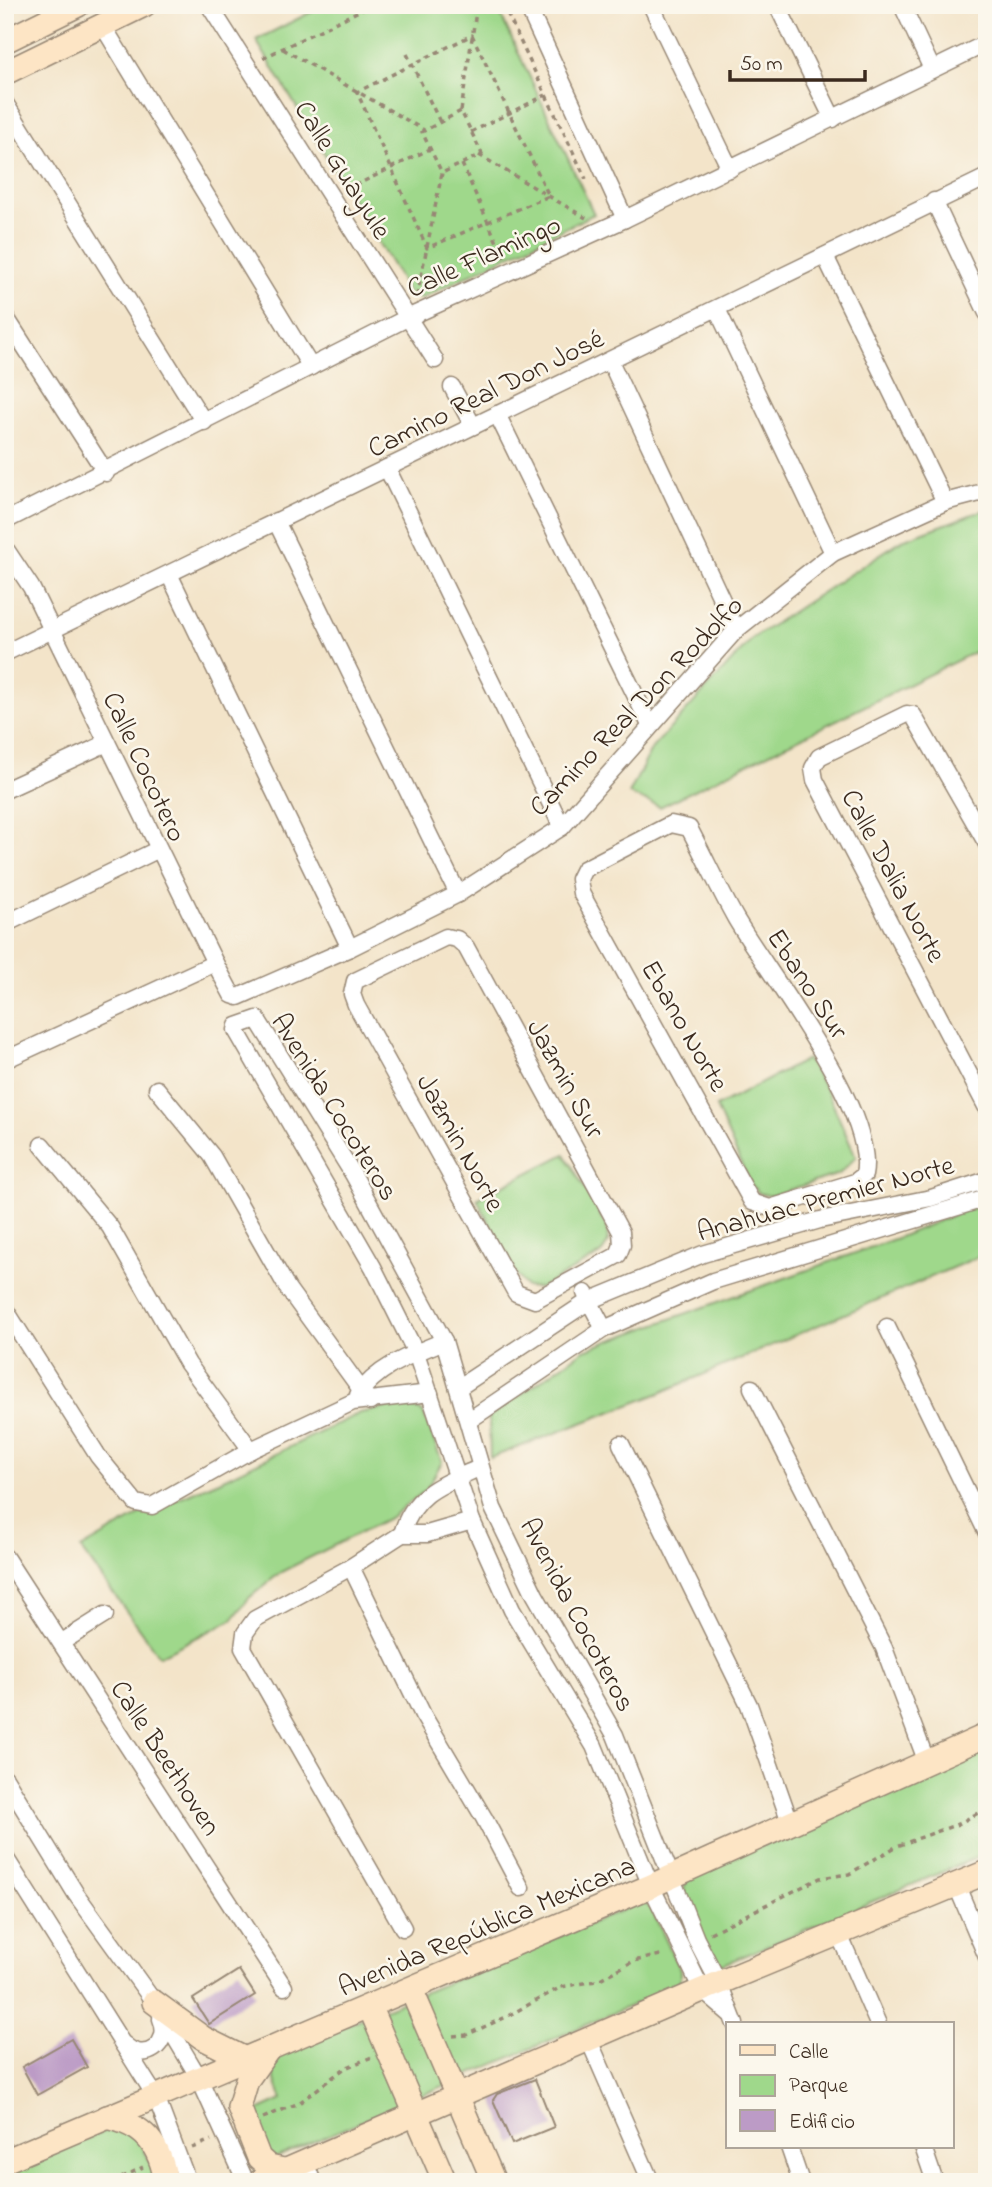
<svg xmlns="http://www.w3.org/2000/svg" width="992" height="2187" viewBox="0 0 992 2187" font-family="'Indie Flower',sans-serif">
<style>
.green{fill:#9fd88b;stroke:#6d8154;stroke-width:2}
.building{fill:#bc9bc6}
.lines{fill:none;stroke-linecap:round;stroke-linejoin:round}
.street-casing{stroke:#978774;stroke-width:19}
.secondary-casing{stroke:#978774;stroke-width:26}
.path{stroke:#978774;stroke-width:3.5;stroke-dasharray:5 5;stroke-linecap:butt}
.street{stroke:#fff;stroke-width:16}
.secondary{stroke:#fde5c5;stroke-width:23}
.labels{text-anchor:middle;stroke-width:5;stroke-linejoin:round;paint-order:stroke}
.street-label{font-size:28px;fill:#3b2a1e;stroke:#fbf7ec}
</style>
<rect width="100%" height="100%" fill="#fbf7ec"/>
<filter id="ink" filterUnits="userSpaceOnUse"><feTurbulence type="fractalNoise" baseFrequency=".0143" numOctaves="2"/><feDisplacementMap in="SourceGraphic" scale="14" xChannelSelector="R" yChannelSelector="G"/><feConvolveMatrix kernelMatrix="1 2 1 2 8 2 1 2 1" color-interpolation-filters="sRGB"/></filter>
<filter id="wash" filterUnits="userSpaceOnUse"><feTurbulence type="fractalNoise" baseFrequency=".00686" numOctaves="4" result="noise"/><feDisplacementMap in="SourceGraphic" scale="28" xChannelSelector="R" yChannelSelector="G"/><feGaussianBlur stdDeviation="1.57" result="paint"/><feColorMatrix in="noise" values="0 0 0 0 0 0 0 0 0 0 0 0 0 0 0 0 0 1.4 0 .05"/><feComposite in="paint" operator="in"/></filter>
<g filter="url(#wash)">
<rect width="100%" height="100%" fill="#f3e4c9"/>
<!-- green -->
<g class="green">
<polygon points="325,5 496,5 594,214 420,299 410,295 256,40"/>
<polygon points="987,509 987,646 660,807 629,794 652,748 753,638 902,540"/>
<polygon points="807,1059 828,1093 856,1157 839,1174 770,1196 759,1193 750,1184 716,1107"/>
<polygon points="565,1154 607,1227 608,1243 601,1254 540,1288 526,1287 515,1273 477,1199"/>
<polygon points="987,1201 987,1253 660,1393 490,1458 489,1417 584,1350 897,1238"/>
<polygon points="402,1404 423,1412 442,1462 426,1490 391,1517 281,1572 249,1598 232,1620 159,1656 81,1549 143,1513 219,1481 360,1413"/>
<path d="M987,1749V1853L722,1965L709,1959C701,1939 673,1894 689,1876Z"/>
<polygon points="642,1902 651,1908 680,1970 680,1982 672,1988 273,2159 244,2117 282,2100 271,2069 283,2051"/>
<polygon points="121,2124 134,2130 157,2175 155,2182 5,2182 5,2174"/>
</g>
<g id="blocks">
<!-- building -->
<g class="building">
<polygon points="239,1970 255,1995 209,2024 193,1999"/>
<polygon points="71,2039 87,2067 37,2095 22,2067"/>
<polygon points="535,2079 554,2127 512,2144 493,2100 497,2094"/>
</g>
</g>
</g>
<g filter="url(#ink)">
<use href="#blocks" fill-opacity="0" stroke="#978774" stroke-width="2"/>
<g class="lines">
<!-- street casing -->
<g class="street-casing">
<g id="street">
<polyline points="209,5 435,360"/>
<polyline points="527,5 625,219"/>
<polyline points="651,5 730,169"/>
<polyline points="777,5 833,119"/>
<polyline points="902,5 932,69"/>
<polyline points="103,26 311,367"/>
<polyline points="5,103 204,422"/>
<polyline points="934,201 987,313"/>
<polyline points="825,256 945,502"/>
<polyline points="717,309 833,553"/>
<polyline points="5,316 106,473"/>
<polyline points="610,361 736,630"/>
<polyline points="452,387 473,426"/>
<polyline points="497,414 650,725"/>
<polyline points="387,468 562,827"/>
<polyline points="5,521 407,318 625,219 987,43"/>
<polyline points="276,521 458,894"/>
<polyline points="5,548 31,587 215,963 232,995 238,997 350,948 458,894 562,827 736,630 833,553 945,502 987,491"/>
<polyline points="169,574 350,948"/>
<polyline points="5,653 987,177"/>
<polyline points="5,790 107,743"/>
<path d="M671,824L689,828C705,858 719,889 736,919C769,975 877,1112 864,1175L855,1182L770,1208L752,1202L581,893L579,879L584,869Z"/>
<polyline points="987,844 913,715 907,714 819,757 813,768 815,780 987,1108"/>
<polyline points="5,924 157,850"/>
<polygon points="446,937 457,939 466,947 621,1232 622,1245 618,1255 535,1300 516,1293 356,1005 352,994 355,981"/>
<polyline points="5,1060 215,963"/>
<polyline points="157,1089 212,1156 288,1289 370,1402"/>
<polyline points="42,1145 110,1227 188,1364 251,1450"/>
<polyline points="585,1293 604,1329"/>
<polyline points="5,1309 98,1456 136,1503 152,1506 251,1450 353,1402 430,1393"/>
<polyline points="887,1327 987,1533"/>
<polyline points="458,1388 589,1301 703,1254 820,1220 931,1198 987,1180"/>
<polyline points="752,1388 884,1648 926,1760"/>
<path d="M358,1395C378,1366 413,1354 444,1341"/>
<polyline points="468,1421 604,1329 713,1281 987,1198"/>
<polyline points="621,1444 749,1705 790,1822"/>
<path d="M402,1534C413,1493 443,1484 479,1468"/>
<polyline points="5,1557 284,1987"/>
<polyline points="351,1567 423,1715 484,1818 521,1888"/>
<polyline points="62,1642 105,1615"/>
<polyline points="5,1778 76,1894 154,2002 198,2076 246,2182"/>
<polyline points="5,1857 156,2097 188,2182"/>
<polyline points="956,1884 987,1957"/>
<polyline points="403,1928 243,1648 245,1633 255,1619 351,1567 402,1534 427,1534 472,1521"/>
<polyline points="838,1932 878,2024"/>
<polyline points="730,2014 702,1990 651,1886 594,1746 512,1610 472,1521 416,1353 373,1267 236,1030 237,1026 257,1019 353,1174 444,1341 493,1508 535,1595 615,1735 696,1939 719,1983 735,2024"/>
<polyline points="588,2038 651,2182"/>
<path d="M125,2045C144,2064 172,2044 161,2019"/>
<polyline points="789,2147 801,2182"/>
<polyline points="923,2147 935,2182"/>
<polyline points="305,2163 313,2182"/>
</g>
</g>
<!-- secondary casing -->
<g class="secondary-casing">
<g id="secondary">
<polyline points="5,41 78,5"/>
<polyline points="5,73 144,5"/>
<polyline points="411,1989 494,2182"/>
<polyline points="154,2002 203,2038 245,2059"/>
<polyline points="370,2008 445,2182"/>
<polyline points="268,2050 247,2080 239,2107 259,2158 269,2167 284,2170"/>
<path d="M107,2117C144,2125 160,2144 166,2182"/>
<polyline points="5,2161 651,1886 987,1735"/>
<polyline points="259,2182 702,1990 987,1872"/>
</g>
</g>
<!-- path -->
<g class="path">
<polyline points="383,5 386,12"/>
<polyline points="503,5 586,179"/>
<polygon points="472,35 549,196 427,248 357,92"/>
<polyline points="283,49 424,130"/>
<polyline points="407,54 440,122"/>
<polyline points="263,58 371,5"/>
<polyline points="461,111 477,5"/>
<polyline points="471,132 546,95"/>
<polyline points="479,155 586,218"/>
<polyline points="462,164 504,258"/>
<polyline points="346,190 430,149"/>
<polyline points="417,296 442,173 422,132 461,111 482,154 442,173"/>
<polyline points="710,1933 820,1878 849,1874 897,1846 958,1824 987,1808"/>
<polyline points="453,2036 466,2035 506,2017 561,1987 596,1981 634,1961 665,1954"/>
<polyline points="263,2118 299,2103 345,2068 372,2057"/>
<polyline points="192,2148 211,2140"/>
<polyline points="113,2182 143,2167"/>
</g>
<!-- street -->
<use href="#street" class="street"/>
<!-- secondary -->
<use href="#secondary" class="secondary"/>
</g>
</g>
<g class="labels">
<!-- street labels -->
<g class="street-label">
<text transform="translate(344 169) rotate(58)" y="10">Calle Guayule</text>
<text transform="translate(483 255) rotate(-24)" y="10">Calle Flamingo</text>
<text transform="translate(485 392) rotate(-26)" y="10">Camino Real Don José</text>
<text transform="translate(635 705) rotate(-46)" y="10">Camino Real Don Rodolfo</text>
<text transform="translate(146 766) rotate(65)" y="10">Calle Cocotero</text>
<text transform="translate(895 875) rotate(62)" y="10">Calle Dalia Norte</text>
<text transform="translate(809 983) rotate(57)" y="10">Ebano Sur</text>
<text transform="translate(686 1025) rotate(60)" y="10">Ebano Norte</text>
<text transform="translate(567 1078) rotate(61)" y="10">Jazmin Sur</text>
<text transform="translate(336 1106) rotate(58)" y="10">Avenida Cocoteros</text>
<text transform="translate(462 1142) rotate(61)" y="10">Jazmin Norte</text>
<text transform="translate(825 1197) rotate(-15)" y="10">Anahuac Premier Norte</text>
<text transform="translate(579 1614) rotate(62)" y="10">Avenida Cocoteros</text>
<text transform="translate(167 1757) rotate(57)" y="10">Calle Beethoven</text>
<text transform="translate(486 1925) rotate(-23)" y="10">Avenida República Mexicana</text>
</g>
</g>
<!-- margin -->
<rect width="992" height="2187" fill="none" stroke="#fbf7ec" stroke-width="28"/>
<!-- legend -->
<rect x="726" y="2022" width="228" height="126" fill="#fbf7ec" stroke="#aea59a" stroke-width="2"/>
<rect x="740" y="2045" width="35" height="10" fill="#fde5c5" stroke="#aea59a" stroke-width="2"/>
<text x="789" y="2058" font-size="21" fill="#3b2a1e">Calle</text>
<rect x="740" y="2075" width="35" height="21" fill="#9fd88b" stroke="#aea59a" stroke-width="2"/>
<text x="789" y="2092" font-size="21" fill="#3b2a1e">Parque</text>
<rect x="740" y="2110" width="35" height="21" fill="#bc9bc6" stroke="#aea59a" stroke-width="2"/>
<text x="789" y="2128" font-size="21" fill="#3b2a1e">Edificio</text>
<!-- scale -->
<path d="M730 70v10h135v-10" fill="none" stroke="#3b2a1e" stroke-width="3.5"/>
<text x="740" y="70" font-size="21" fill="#3b2a1e" stroke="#fbf7ec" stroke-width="5" paint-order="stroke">50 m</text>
</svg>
